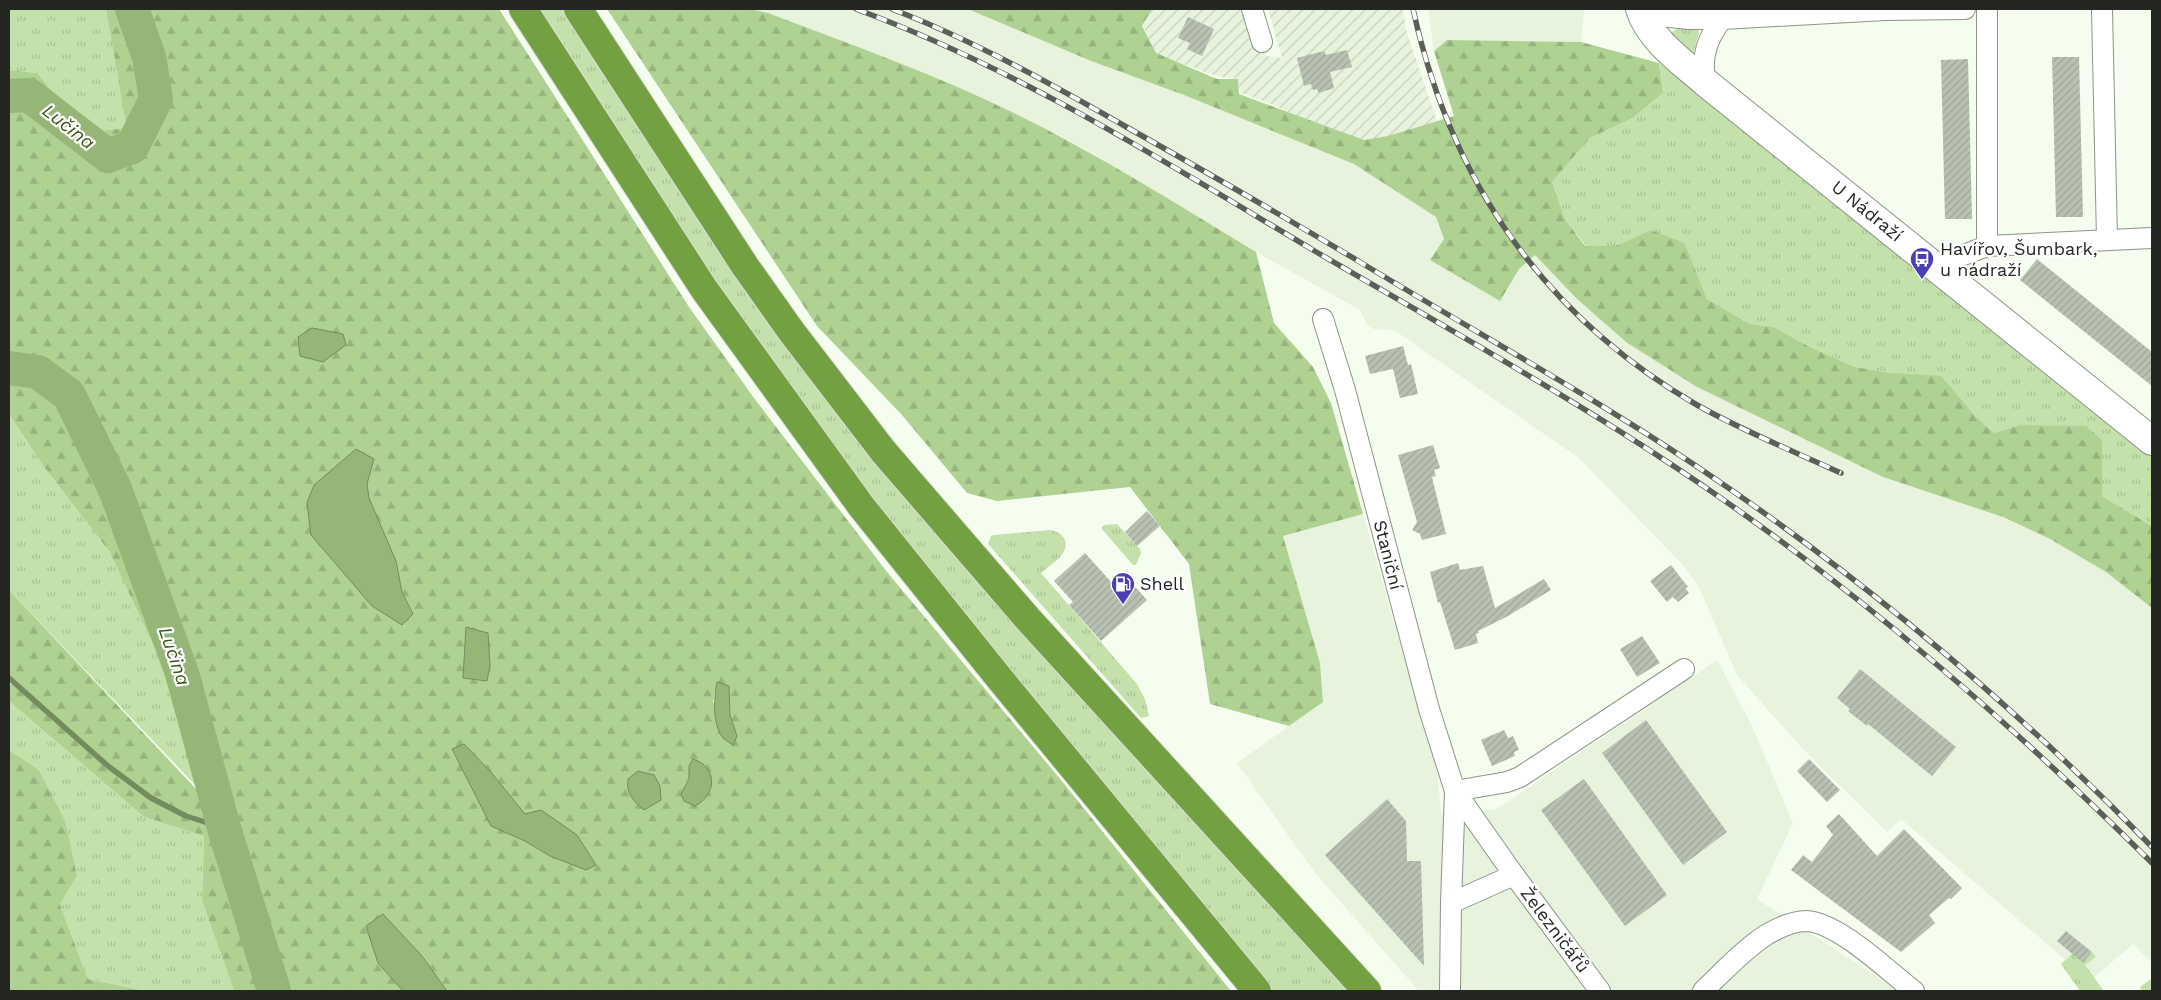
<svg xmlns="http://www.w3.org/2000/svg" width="2161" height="1000" viewBox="0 0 2161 1000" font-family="'Work Sans',sans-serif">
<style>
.built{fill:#e7f3dd}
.industrial{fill:url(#industrial-furrows)}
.grass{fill:url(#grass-tufts)}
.forest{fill:url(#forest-firs);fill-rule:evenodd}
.water{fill:#96b678;stroke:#748b5e}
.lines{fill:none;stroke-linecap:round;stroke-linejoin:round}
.stream{stroke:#748b5e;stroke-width:5.5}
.river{stroke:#96b678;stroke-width:34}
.building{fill:url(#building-hatch)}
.street-casing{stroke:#8c9487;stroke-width:22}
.secondary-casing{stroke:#8c9487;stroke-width:30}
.highway-casing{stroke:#dcdcdb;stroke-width:30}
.street{stroke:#fff;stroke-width:20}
.secondary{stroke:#fff;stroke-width:28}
.highway{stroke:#73a141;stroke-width:28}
.rail-casing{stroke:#5b5f58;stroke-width:5.5}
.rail{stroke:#fff;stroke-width:4;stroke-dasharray:11;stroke-linecap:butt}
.labels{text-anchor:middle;stroke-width:4.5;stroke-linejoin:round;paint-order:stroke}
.street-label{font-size:18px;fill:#232621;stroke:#fff}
.poi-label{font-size:18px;fill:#232621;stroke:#fff;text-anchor:start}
.water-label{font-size:19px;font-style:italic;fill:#3a5818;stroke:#fff}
</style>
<defs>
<pattern id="industrial-furrows" width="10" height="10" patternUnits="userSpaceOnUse" patternTransform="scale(1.25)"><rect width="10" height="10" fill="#e7f3dd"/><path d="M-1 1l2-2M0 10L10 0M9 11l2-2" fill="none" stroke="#c6d0bd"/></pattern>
<pattern id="grass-tufts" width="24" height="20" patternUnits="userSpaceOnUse" patternTransform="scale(1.25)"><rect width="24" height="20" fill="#c4e1ac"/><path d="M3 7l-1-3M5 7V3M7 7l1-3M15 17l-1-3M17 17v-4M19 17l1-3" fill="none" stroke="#a8c194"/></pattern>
<pattern id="forest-firs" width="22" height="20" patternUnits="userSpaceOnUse" patternTransform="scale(1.25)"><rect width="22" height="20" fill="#afd192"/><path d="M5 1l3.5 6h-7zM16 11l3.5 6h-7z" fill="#96b37e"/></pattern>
<pattern id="building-hatch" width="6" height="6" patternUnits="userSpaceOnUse" patternTransform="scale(1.25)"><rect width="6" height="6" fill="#b9c1b3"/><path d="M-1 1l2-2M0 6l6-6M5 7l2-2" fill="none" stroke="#9fa69a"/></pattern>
</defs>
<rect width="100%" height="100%" fill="#f5fdee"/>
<!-- built -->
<g class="built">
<polygon points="750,9 968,9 1091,61 1184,95 1354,164 1436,217 1444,239 1430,260 1500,300 1519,269 1535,255 1576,298 1697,387 1883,477 2003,517 2050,539 2106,572 2152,608 2152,963 2133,944 2090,981 1901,819 1887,832 1802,748 1737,675 1699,587 1682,564 1579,458 1394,330 1374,329 1368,326 1360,310 1256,252 1091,152 1009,110 931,76 768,13"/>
<polygon points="1428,9 1584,9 1581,42 1447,40 1434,51"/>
<polygon points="1363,514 1438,777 1441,813 1497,809 1717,660 1752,726 1793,823 1757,899 1899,991 1419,991 1315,873 1237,763 1323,702 1320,663 1283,536"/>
</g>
<!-- industrial -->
<polygon class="industrial" points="1151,9 1247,9 1266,56 1282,58 1268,9 1403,9 1407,33 1441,133 1374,154 1274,105 1241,93 1237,79 1216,76 1156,54 1143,26"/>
<!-- grass -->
<g class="grass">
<polygon points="9,9 106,9 128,128 87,132 37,73 9,70"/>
<polygon points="540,9 564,9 679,189 1353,991 1272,991 935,581 779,376 658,198"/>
<polygon points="1697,28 1699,33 1693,54 1671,35 1672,32 1677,29"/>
<polygon points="1659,63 2152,457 2152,526 2102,496 2102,440 2020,425 1994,433 1974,415 1892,373 1855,367 1808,346 1774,327 1750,324 1707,299 1685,243 1651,230 1615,246 1586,246 1565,219 1552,182 1590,138 1633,118 1663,93"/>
<polygon points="9,414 44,467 109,551 159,657 199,789 9,590"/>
<polygon points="1117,524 1140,549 1141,553 1136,565 1133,565 1101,528 1104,525"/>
<path d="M1050,530C1056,531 1060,533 1064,538C1072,553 1050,565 1041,573L1137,684L1145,699L1149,716L1141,718L988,544L991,536L994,535Z"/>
<polygon points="9,701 144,817 204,836 202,901 234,991 147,991 88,979 60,904 77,876 38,769 9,750"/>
<polygon points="2092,952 2096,957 2085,965 2104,991 2080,991 2061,964 2072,954 2083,963"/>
<polygon points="2152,978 2152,991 2142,991 2140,987"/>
</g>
<!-- forest -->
<g class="forest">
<path d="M106,9H499L689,307L754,398L887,572L1061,780L1231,991H447L422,956L401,989L403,991H234L202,901L204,836L144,817L9,701V688L12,682L9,678V590L198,791L159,657L109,551L44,467L9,414V70L37,73L87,132L127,128ZM333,470L367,484L369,498L396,561L402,592L413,613L314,485ZM717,682L729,687L730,715L737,736L713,702ZM464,744L490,771L525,814L577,835L596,865L564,861L550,856L525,841L471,784L452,750ZM689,766L695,806L684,786L689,778Z"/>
<path d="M607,9H750L768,13C849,44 932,73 1010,111C1095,152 1175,203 1256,252L1274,323L1313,367L1331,403L1363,514L1283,536L1320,663L1323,702L1289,726L1210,704L1189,564L1130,487L997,501L967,493L902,415L817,326Z"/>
<polygon points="968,9 1152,9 1142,26 1156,53 1217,79 1238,79 1239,94 1364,140 1388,136 1454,116 1434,51 1447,40 1581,42 1659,63 1663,93 1633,118 1590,138 1552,182 1565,219 1585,246 1615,246 1651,230 1685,243 1707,299 1750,324 1774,327 1808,346 1855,367 1892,373 1941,376 1974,415 1994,433 2020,425 2086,426 2102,440 2102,496 2152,526 2152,608 2106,572 2050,539 2003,517 1883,477 1697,387 1626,342 1576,298 1535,255 1519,269 1500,301 1430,260 1444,239 1436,217 1354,164 1184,95 1091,61"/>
<polygon points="9,750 38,769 65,821 77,876 60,904 88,979 147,991 9,991"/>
</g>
<!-- water -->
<g class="water">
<polygon points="312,328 343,334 346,345 323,362 300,356 298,337"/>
<polygon points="356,449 374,459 367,484 369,498 396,561 402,592 413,614 402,625 372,606 311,535 307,503 314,485"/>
<polygon points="466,627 488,633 490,666 487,681 463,678"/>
<path d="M717,682L729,686L730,715L737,736L733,745C730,743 725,740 723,738C712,723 714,698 717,682Z"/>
<polygon points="464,744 490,771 525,814 541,810 577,835 596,865 586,870 550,856 525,841 491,826 452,749"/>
<path d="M693,759C718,767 717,795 695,806L684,801L681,794L689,778V766Z"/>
<path d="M638,771L654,775L660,786L661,800L644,810C633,801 626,793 628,779Z"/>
<polygon points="383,914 422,956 447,991 403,991 378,963 366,926"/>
</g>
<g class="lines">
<!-- stream -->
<polyline class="stream" points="9,678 108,766 151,798 186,816 224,828"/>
<!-- river -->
<g class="river">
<polyline points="9,96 29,95 108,156 132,147 156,99 149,57 132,9"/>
<polyline points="9,368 38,372 69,395 115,489 182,673 224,828 274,991"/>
</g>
</g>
<!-- building -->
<g class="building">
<polygon points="1188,17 1214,29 1202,56 1187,49 1190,43 1178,38"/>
<polygon points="1347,50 1352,67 1330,72 1334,88 1319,93 1317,89 1313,90 1311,84 1304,86 1297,58 1324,51 1326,55"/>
<polygon points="2052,57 2079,57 2083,217 2056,217"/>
<polygon points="1968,59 1972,219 1945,219 1941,60"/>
<polygon points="2037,259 2152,352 2152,386 2020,280"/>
<polygon points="1403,346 1408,365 1411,364 1418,394 1400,398 1393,369 1370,374 1365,356"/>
<polygon points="1433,445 1440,468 1434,470 1436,476 1432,477 1446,534 1422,540 1420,534 1412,530 1417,522 1398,455"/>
<polygon points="1147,511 1160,526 1137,546 1125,532"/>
<polygon points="1085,553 1120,592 1131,582 1147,600 1101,641 1069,605 1073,602 1054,581"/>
<polygon points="1458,563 1460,570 1483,566 1495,608 1544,579 1551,590 1508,616 1478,631 1479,633 1476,634 1478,643 1455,650 1440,602 1438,603 1430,572"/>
<polygon points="1671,565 1688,587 1685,588 1689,593 1678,602 1673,597 1667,602 1650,581"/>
<polygon points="1642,636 1660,663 1637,677 1620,649"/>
<polygon points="1860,669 1956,747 1932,776 1868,724 1867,726 1848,711 1850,709 1837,698"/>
<polygon points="1646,720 1727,832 1683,865 1602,753"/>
<polygon points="1504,730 1508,738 1513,736 1519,750 1514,752 1515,756 1492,766 1481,740"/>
<polygon points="1809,759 1840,790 1827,802 1797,771"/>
<polygon points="1584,779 1667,895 1625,926 1541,810"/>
<polygon points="1387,799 1406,821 1407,861 1421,861 1424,966 1325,855"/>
<polygon points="1839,814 1877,856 1904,829 1962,888 1951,899 1949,898 1929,915 1935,923 1901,952 1791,870 1803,855 1812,862 1833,835 1826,826"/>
<polygon points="2066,931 2092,952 2083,963 2057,941"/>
</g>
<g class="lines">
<!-- street casing -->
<g class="street-casing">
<g id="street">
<polyline points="1252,9 1262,42"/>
<polyline points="2102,9 2107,240"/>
<polyline points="1642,14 1689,19 1722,19 1885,10 1965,9"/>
<path d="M1705,82C1701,56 1707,39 1722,19"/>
<polyline points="1987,246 1987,9"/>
<polyline points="1935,266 1987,246 2152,238"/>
<polyline points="1323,319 1345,390 1429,709 1455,791 1451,903"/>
<polyline points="1514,875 1455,791 1507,782 1520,777 1684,669"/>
<polyline points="1450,991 1451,903 1514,875 1600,991"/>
<path d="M1703,991C1723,972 1743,950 1766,935C1778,928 1792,921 1806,921C1838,922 1888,971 1914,991"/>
</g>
</g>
<!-- secondary casing -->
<g class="secondary-casing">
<path id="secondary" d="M1640,9C1649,39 1682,62 1705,82L2152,441"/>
</g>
<!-- highway casing -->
<g class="highway-casing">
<g id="highway">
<polyline points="523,9 704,289 861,506 1000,679 1257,991"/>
<polyline points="578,9 745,266 791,331 883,451 1028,619 1367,991"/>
</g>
</g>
<!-- street -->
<use href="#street" class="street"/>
<!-- secondary -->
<use href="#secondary" class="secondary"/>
<!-- highway -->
<use href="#highway" class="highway"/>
<!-- rail casing -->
<g class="rail-casing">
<g id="rail">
<path d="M856,9C1018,69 1165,162 1313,250C1448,329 1586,405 1715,494C1874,604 2015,727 2152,863"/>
<path d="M892,9C975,41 1053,85 1130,129C1206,172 1281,215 1355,259C1473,331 1594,397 1708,474C1869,583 2017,708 2152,847"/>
<path d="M1413,9C1451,181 1544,316 1697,405C1743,431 1793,451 1841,473"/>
</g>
</g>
<!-- rail -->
<use href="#rail" class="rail"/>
</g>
<!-- icons -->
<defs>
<g id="bus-pin" transform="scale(1.25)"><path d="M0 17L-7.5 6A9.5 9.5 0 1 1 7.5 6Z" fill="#4b3fb6" stroke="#fff"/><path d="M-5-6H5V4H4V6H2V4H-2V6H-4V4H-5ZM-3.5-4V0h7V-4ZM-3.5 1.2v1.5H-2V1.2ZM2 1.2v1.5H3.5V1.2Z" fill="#fff"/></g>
<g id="fuel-pin" transform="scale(1.25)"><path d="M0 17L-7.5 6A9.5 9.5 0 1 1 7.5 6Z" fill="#4b3fb6" stroke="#fff"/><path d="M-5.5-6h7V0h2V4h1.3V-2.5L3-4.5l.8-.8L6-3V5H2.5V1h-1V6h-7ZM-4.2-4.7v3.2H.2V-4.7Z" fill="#fff"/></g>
</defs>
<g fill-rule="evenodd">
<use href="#bus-pin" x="1922" y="259"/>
<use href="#fuel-pin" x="1123" y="584"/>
</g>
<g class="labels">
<!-- street labels -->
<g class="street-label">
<text transform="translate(1867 211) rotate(39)" y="6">U Nádraží</text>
<text transform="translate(1388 555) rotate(76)" y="6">Staniční</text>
<text transform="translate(1555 930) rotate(53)" y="6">Železničářů</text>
</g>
<!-- poi labels -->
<g class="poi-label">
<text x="1940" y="255">Havířov, Šumbark,<tspan x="1940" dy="21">u nádraží</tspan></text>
<text x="1140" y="590">Shell</text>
</g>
<!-- water labels -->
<g class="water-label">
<text transform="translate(69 126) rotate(38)" y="7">Lučina</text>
<text transform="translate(175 656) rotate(71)" y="7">Lučina</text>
</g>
</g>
<!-- border -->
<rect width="2161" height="1000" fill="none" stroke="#232621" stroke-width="20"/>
</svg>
